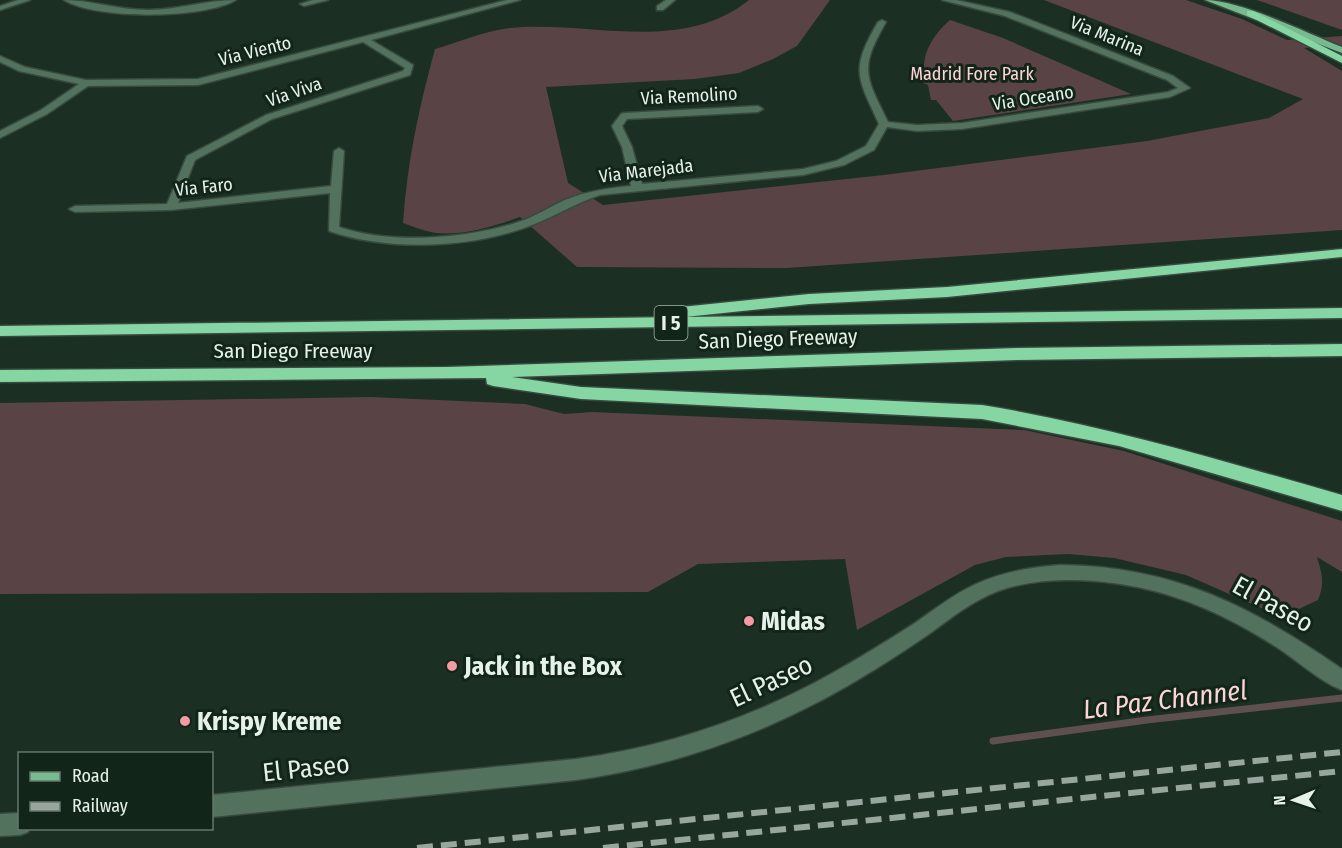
<svg xmlns="http://www.w3.org/2000/svg" width="1342" height="848" viewBox="0 0 1342 848" font-family="'Fira Sans Condensed',sans-serif">
<style>
.green{fill:#594344}
.lines{fill:none;stroke-linecap:round;stroke-linejoin:round}
.stream{stroke:#5f4f4f;stroke-width:7}
.minor-casing{stroke:#384a3f;stroke-width:3}
.tertiary-casing{stroke:#384a3f;stroke-width:3}
.primary-casing{stroke:#384a3f;stroke-width:3}
.motorway-casing{stroke:#384a3f;stroke-width:3}
.minor{fill:#53725d;fill-rule:evenodd}
.tertiary{fill:#53725d;fill-rule:evenodd}
.primary{fill:#78ba8f;fill-rule:evenodd}
.motorway{fill:#85d6a3;fill-rule:evenodd}
.rail{stroke:#98a79d;stroke-width:6;stroke-dasharray:16 8;stroke-linecap:butt}
.poi-dot{fill:#f49aa2;stroke:#122519;stroke-width:2}
.labels{text-anchor:middle;stroke-width:6;stroke-linejoin:round;paint-order:stroke}
.far-street-label{font-size:18px;fill:#e5f1e9;stroke:#122519}
.far-park-label{font-size:18px;fill:#fed4d6;stroke:#122519}
.shield{fill:#122519;stroke:#a6b4ab;stroke-width:1.5}
.shield-label{font-size:20px;font-weight:bold;fill:#e5f1e9}
.street-label{font-size:21px;fill:#e5f1e9;stroke:#122519}
.near-street-label{font-size:26px;fill:#e5f1e9;stroke:#122519}
.near-poi-label{font-size:26px;font-weight:bold;fill:#e5f1e9;stroke:#122519;text-anchor:start}
.near-water-label{font-size:27px;font-style:italic;fill:#fed5d7;stroke:#122519}
</style>
<rect width="100%" height="100%" fill="#1c2f23"/>
<!-- green -->
<g class="green">
<path d="M749,0H830L797,46L773,59L739,73L695,79L546,87L568,183L603,205L884,175L1147,141L1269,118L1303,99L1044,0H1186L1242,19L1287,40L1342,36V45L1304,48L1342,71V230L787,268L577,267L520,217C495,226 457,238 431,232C421,230 412,226 403,223C407,163 419,107 435,49C459,42 485,31 510,28C590,20 680,55 749,0Z"/>
<polygon points="1256,0 1342,0 1342,30 1263,2"/>
<path d="M950,20L1003,38L1131,94L953,121L936,100H931L928,85L923,83C927,75 924,72 924,65C925,47 938,30 950,20Z"/>
<path d="M371,397L525,404L564,414L592,412L1024,430L1124,451L1342,521V572L1317,557C1322,574 1325,583 1318,600L1299,609L1268,611L1186,575L1114,558L1068,554L1006,557L975,565L857,630L845,559L698,564L648,592L0,594V403Z"/>
</g>
<g class="lines">
<!-- stream -->
<polyline class="stream" points="993,741 1147,720 1342,698"/>
<!-- minor casing -->
<g class="minor-casing">
<g id="minor">
<polygon points="18,0 30,0 0,10 0,6"/>
<path d="M64,0C91,0 118,10 148,10C177,10 206,0 236,0C204,19 96,20 64,0Z"/>
<polygon points="313,0 328,0 304,6 300,4"/>
<path d="M507,0H520L371,40L413,65L410,75L272,119L195,160L178,203L331,186L334,151L339,148L344,151L339,227C391,245 472,239 524,220C538,215 551,206 565,200C587,191 608,188 631,186L622,147L612,126L621,114L624,113L758,106L763,109L758,112L627,119L622,126L632,147L642,184L803,169L836,161L866,146L879,124C857,76 850,70 878,22L882,20L886,22C859,69 865,75 888,122L917,125L962,123L1168,92L1178,88L1167,80L1005,16L942,0H956L1010,12L1173,76L1190,88L1170,97L962,129L917,131L887,127L874,150L844,165L803,175L600,195C576,203 555,216 532,225C473,248 390,252 329,231L330,193L171,210L75,212L69,209L75,206L167,204L187,156L266,115L403,71L405,68L363,42L198,85L88,86L47,114L0,138V131L41,110L79,84L19,71L0,62V56L25,67L86,80L198,79Z"/>
<polygon points="666,0 675,0 663,10 657,10 657,6"/>
</g>
</g>
<!-- tertiary casing -->
<g class="tertiary-casing">
<g id="tertiary">
<path d="M1060,565C1173,566 1251,606 1342,669V690C1319,681 1298,661 1278,648C1235,620 1187,597 1137,587C1093,578 1040,576 998,591C972,601 951,618 929,634C894,658 858,681 820,701C744,741 662,768 576,780L212,817V795L576,759C665,747 750,719 829,675C858,659 887,641 915,623C935,609 954,594 976,584C1003,572 1031,567 1060,565Z"/>
<polygon points="20,813 20,828 29,828 28,832 20,835 0,836 0,814"/>
</g>
</g>
<!-- primary casing -->
<g class="primary-casing">
<path id="primary" d="M1205,0C1240,0 1307,33 1342,47V53Z"/>
</g>
<!-- motorway casing -->
<g class="motorway-casing">
<g id="motorway">
<polygon points="1247,11 1253,11 1342,56 1342,63 1247,15"/>
<polygon points="1342,249 1342,257 947,297 809,304 685,317 1342,308 1342,318 0,336 0,326 680,317 673,312 681,307 809,294 947,287"/>
<path d="M1342,344V356L1017,360L512,377L581,387L982,405C1105,425 1223,461 1342,495V511L1119,446L982,419L581,399L493,386L487,384L486,378L0,382V370L447,367L1017,348Z"/>
</g>
</g>
<!-- minor -->
<use href="#minor" class="minor"/>
<!-- tertiary -->
<use href="#tertiary" class="tertiary"/>
<!-- primary -->
<use href="#primary" class="primary"/>
<!-- motorway -->
<use href="#motorway" class="motorway"/>
<!-- rail -->
<g class="rail">
<polyline points="417,848 1342,752"/>
<polyline points="603,848 1342,771"/>
</g>
</g>
<!-- markers -->
<g class="poi-dot">
<circle cx="749" cy="621" r="6"/>
<circle cx="452" cy="666" r="6"/>
<circle cx="185" cy="721" r="6"/>
</g>
<g class="labels">
<!-- far-street labels -->
<g class="far-street-label">
<text transform="translate(1107 36) rotate(22)" y="6">Via Marina</text>
<text transform="translate(255 51) rotate(-14)" y="6">Via Viento</text>
<text transform="translate(294 92) rotate(-19)" y="6">Via Viva</text>
<text transform="translate(689 96) rotate(-3)" y="6">Via Remolino</text>
<text transform="translate(1033 98) rotate(-9)" y="6">Via Oceano</text>
<text transform="translate(646 171) rotate(-7)" y="6">Via Marejada</text>
<text transform="translate(204 187) rotate(-6)" y="6">Via Faro</text>
</g>
<!-- far-park labels -->
<g class="far-park-label">
<text x="972" y="80">Madrid Fore Park</text>
</g>
<!-- shield labels -->
<rect class="shield" x="654.5" y="306" width="33" height="34" rx="4.5"/>
<g class="shield-label">
<text x="671" y="330">I 5</text>
</g>
<!-- street labels -->
<g class="street-label">
<text transform="translate(778 339) rotate(-2)" y="7">San Diego Freeway</text>
<text x="293" y="358">San Diego Freeway</text>
</g>
<!-- near-street labels -->
<g class="near-street-label">
<text transform="translate(1273 604) rotate(29)" y="9">El Paseo</text>
<text transform="translate(771 681) rotate(-25)" y="9">El Paseo</text>
<text transform="translate(306 768) rotate(-6)" y="9">El Paseo</text>
</g>
<!-- near-poi labels -->
<g class="near-poi-label">
<text x="761" y="630">Midas</text>
<text x="464" y="675">Jack in the Box</text>
<text x="197" y="730">Krispy Kreme</text>
</g>
<!-- near-water labels -->
<g class="near-water-label">
<text transform="translate(1165 700) rotate(-7)" y="9">La Paz Channel</text>
</g>
</g>
<!-- legend -->
<rect x="18" y="752" width="195" height="78" fill="#122519" stroke="#66776c" stroke-width="1.5"/>
<rect x="30" y="772" width="30" height="9" fill="#78ba8f" stroke="#66776c" stroke-width="1.5"/>
<text x="72" y="782" font-size="18" fill="#e5f1e9">Road</text>
<rect x="30" y="802" width="30" height="9" fill="#98a79d" stroke="#66776c" stroke-width="1.5"/>
<text x="72" y="812" font-size="18" fill="#e5f1e9">Railway</text>
<!-- north arrow -->
<g transform="translate(1294 800) rotate(268)" stroke="#122519" stroke-width="4.5" paint-order="stroke">
<path d="M0-4.5L10 22L0 15L-10 22Z" fill="#e5f1e9"/>
<text y="-9" font-size="16" font-weight="bold" text-anchor="middle" fill="#e5f1e9">N</text>
</g>
</svg>
